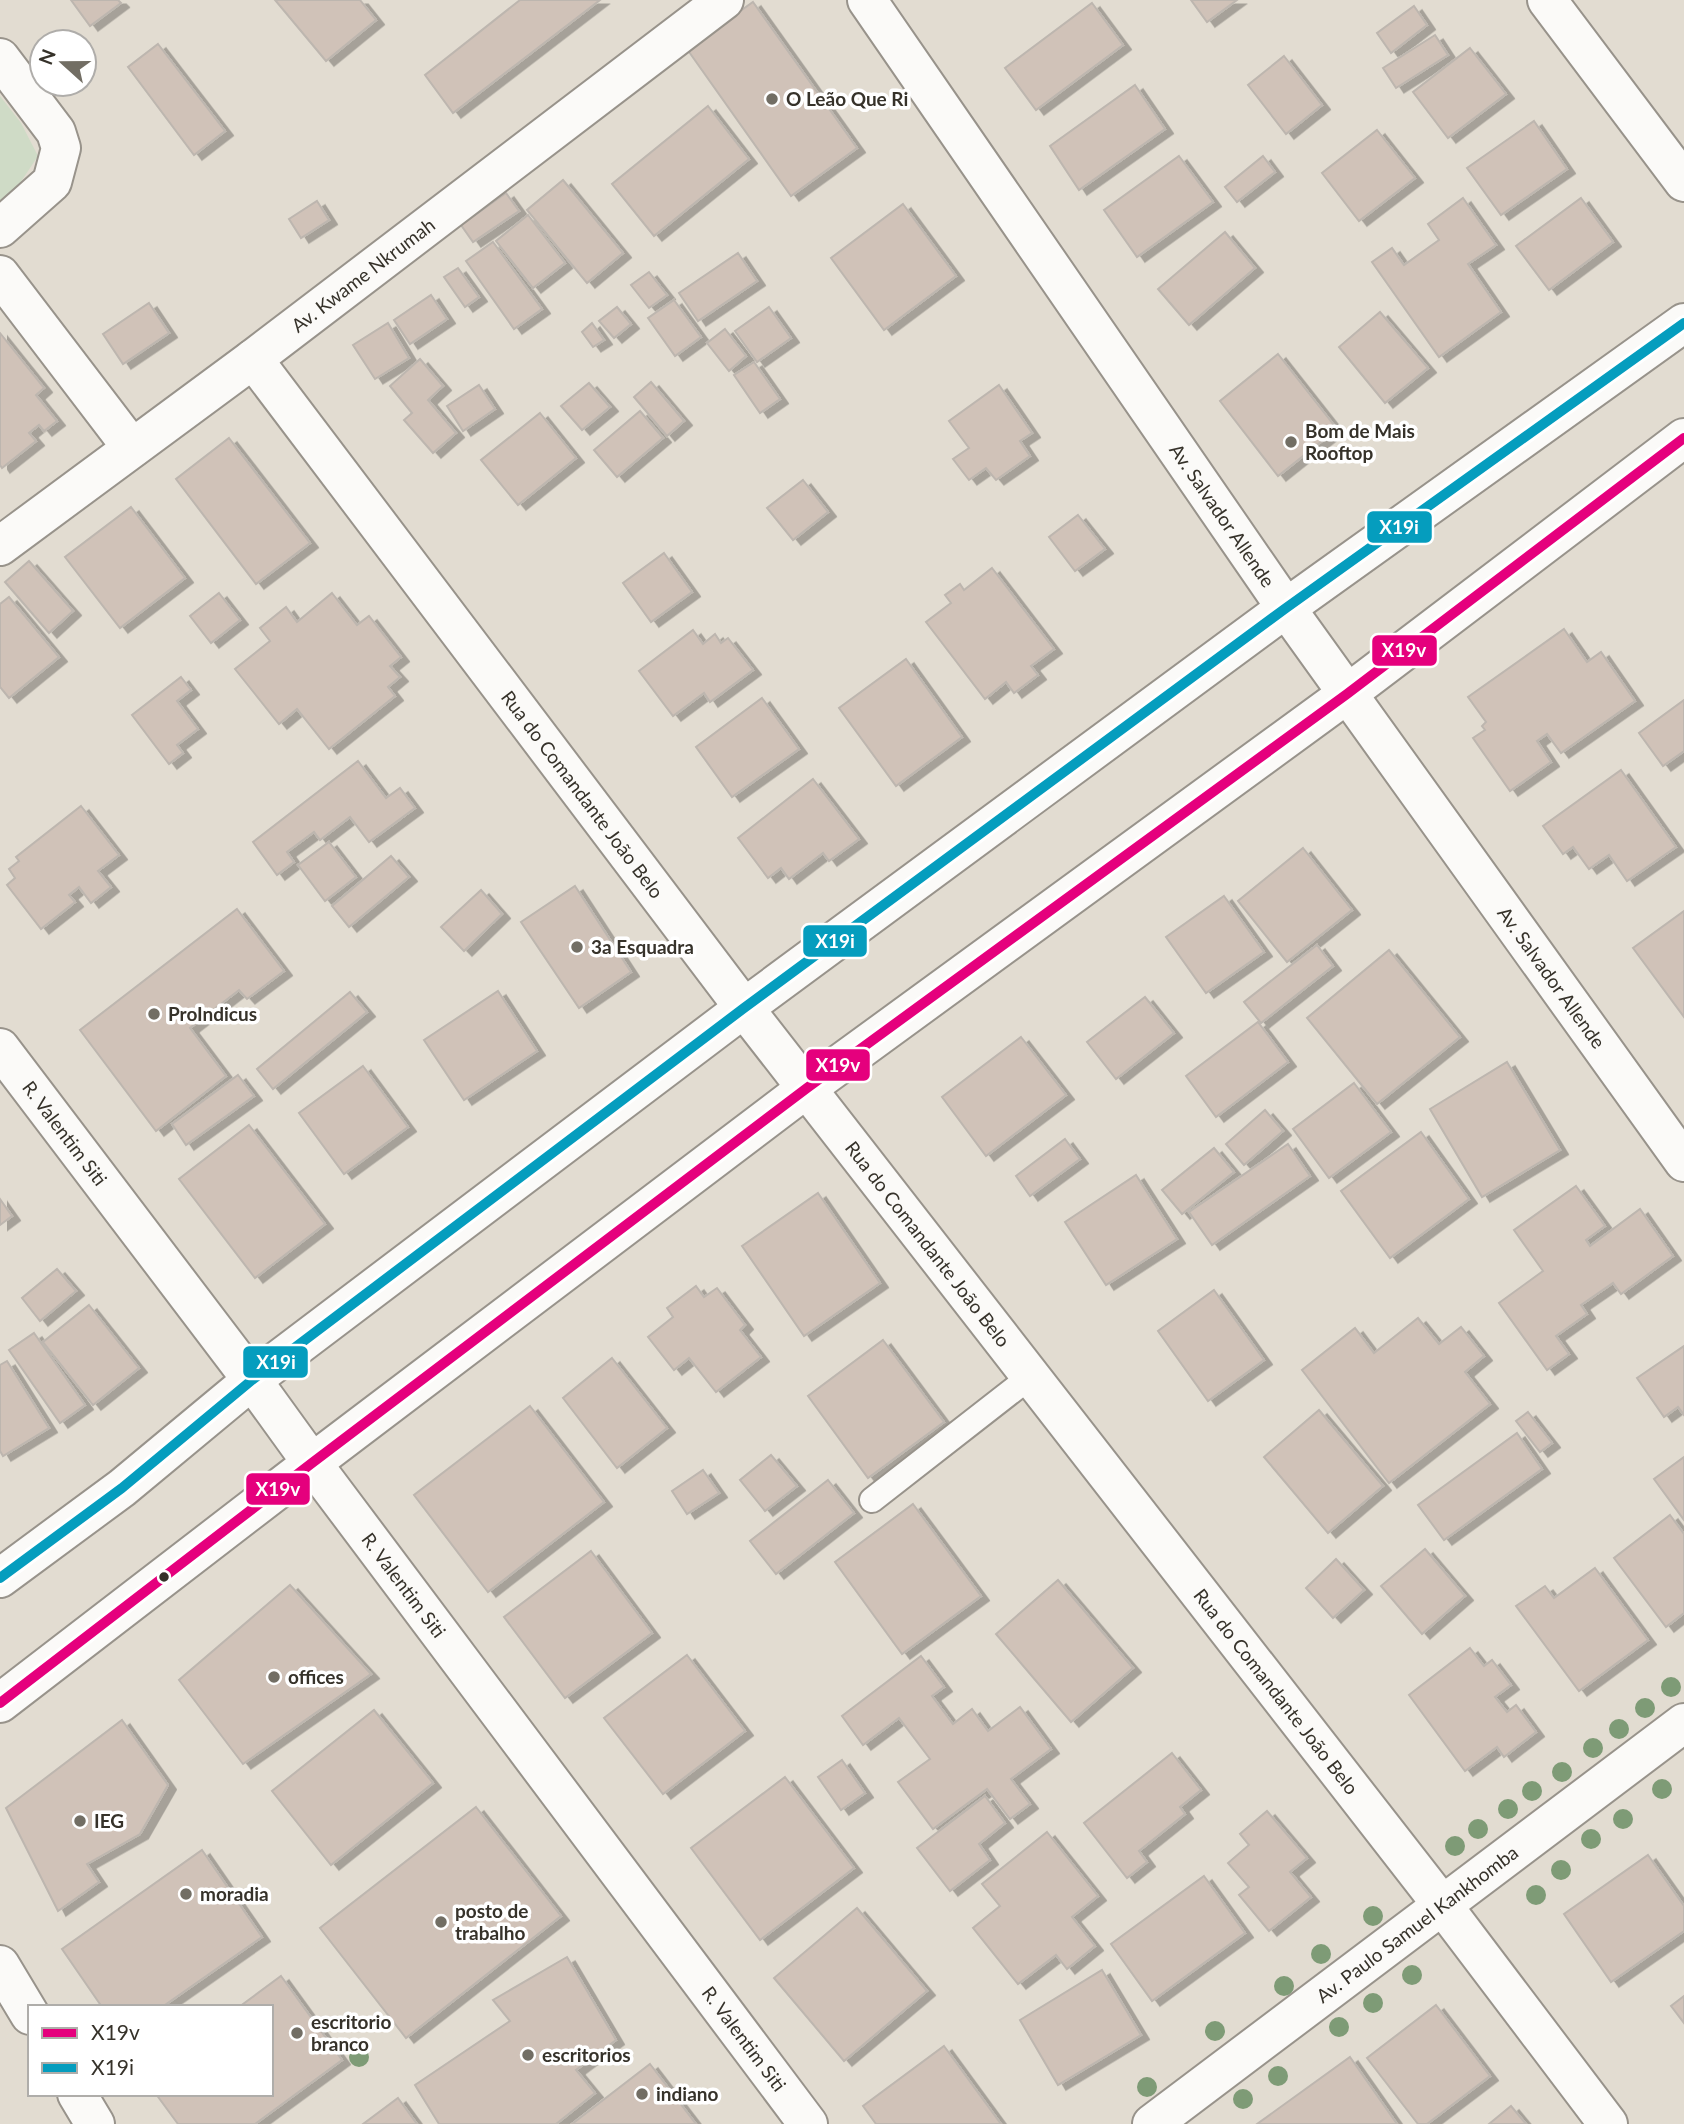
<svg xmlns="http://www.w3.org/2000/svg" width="1684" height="2124" viewBox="0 0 1684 2124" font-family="Lato,sans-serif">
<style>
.green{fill:#cfdbc6}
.building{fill:#d0c2b8;stroke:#bdb6af;stroke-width:2;filter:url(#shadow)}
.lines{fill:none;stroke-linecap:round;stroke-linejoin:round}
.lane-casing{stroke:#98938b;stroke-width:28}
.street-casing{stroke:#98938b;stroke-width:42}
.secondary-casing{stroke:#98938b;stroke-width:42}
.lane{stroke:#fbfaf8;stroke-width:24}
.street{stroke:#fbfaf8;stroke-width:38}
.secondary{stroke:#fbfaf8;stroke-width:38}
.bus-1-casing{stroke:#fff;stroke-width:16}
.bus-2-casing{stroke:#fff;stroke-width:16}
.bus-1{stroke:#e5007d;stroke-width:10}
.bus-2{stroke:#059dbe;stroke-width:10}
.tree{fill:#7e9b76}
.poi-dot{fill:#726e64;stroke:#fff;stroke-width:2.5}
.bus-dot{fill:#36322a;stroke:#fff;stroke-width:2.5}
.labels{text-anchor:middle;stroke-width:7;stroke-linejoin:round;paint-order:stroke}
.poi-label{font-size:19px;font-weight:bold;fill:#36322a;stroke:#fff;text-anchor:start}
.street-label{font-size:19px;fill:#36322a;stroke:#fff}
.line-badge{stroke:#fff;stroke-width:2.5}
.badge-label{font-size:19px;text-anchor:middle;font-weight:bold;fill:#fff}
</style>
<defs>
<filter id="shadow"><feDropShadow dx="8" dy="4.5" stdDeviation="0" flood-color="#0004"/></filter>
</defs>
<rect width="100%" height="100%" fill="#e2dcd1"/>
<!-- green -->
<polygon class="green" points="0,96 21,123 38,156 10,198 0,204"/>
<!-- building -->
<g class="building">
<polygon points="71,0 118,0 121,3 90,26"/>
<polygon points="275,0 360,0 376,20 326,61"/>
<polygon points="520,0 600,0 453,113 425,75"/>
<polygon points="1191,0 1237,0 1207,22"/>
<polygon points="753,2 857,148 791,196 687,49"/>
<polygon points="1092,3 1123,45 1036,110 1005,68"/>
<polygon points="1414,6 1427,25 1391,53 1377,33"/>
<polygon points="1435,35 1448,55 1396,88 1383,68"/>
<polygon points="158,44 225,131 194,155 128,67"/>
<polygon points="1470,48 1506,94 1448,138 1413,92"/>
<polygon points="1284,56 1322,105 1286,134 1248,85"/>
<polygon points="1135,85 1165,129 1079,190 1050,146"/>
<polygon points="708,106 749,159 654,236 612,184"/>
<polygon points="1534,121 1567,169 1501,215 1467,168"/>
<polygon points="1377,130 1415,178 1359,221 1322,173"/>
<polygon points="1179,156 1213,202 1137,257 1104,210"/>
<polygon points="1263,156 1275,172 1237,202 1225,187"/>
<polygon points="563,180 623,253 587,283 527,210"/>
<polygon points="506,193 519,211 473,242 461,225"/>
<polygon points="1463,198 1496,245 1468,264 1501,312 1439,357 1372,262 1392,248 1404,265 1439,240 1428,224"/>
<polygon points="1581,198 1613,242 1549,290 1516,246"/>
<polygon points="317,201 329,220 301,238 289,219"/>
<polygon points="903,204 956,276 884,330 831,258"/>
<polygon points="528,215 565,263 533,288 496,241"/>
<polygon points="1225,232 1255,268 1189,325 1158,289"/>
<polygon points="493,242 542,309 514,329 466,261"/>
<polygon points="738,253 757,281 698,321 679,293"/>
<polygon points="458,268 479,297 465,307 444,277"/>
<polygon points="649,272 667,295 649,308 631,285"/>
<polygon points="431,295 447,319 410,344 394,320"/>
<polygon points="674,300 701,337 675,356 648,318"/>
<polygon points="149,303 169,333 123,364 103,334"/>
<polygon points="617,307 631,324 614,338 599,321"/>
<polygon points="769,307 791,338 757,362 735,331"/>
<polygon points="1380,312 1428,368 1385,403 1339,347"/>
<polygon points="388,323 409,358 375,379 353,345"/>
<polygon points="592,323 604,340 593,347 582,332"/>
<polygon points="725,329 746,356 729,371 707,343"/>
<polygon points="0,333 44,388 36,395 57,421 44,431 39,425 29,433 36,441 2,468 0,465"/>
<polygon points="1278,354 1337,429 1278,476 1220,401"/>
<polygon points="420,359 443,386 428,400 456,433 433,453 404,420 412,413 390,386"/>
<polygon points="754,362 780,399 760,413 734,375"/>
<polygon points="651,382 684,421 667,436 634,397"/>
<polygon points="589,383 610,407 582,430 561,406"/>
<polygon points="479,385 495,409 463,431 447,406"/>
<polygon points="999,385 1032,433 1020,441 1030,456 996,480 986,468 969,480 953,459 969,448 949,421"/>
<polygon points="640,411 663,438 617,477 594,450"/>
<polygon points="540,413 576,458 518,505 481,460"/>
<polygon points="229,438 310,543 256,584 176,479"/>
<polygon points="803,480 828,512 793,540 767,508"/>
<polygon points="131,507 185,578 120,628 65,557"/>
<polygon points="1078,515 1105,549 1075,571 1049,537"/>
<polygon points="664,553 692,592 651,622 623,583"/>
<polygon points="29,561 73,611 49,633 5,582"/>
<polygon points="992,568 1054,649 1031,666 1038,675 1014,693 1006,682 985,699 926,622 951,603 945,595 960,584 964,590"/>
<polygon points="219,593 240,620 211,643 190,616"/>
<polygon points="332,593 357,625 369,616 401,657 390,666 400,677 388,687 395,696 329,749 297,709 279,724 235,669 270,641 260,628 286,607 297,622"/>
<polygon points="9,597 59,657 9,698 0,687 0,604"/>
<polygon points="1564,629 1587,662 1601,652 1635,701 1561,753 1547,734 1537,741 1551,762 1510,791 1473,738 1485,730 1482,726 1486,722 1468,697"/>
<polygon points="693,630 703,644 715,634 721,643 728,638 753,670 710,702 704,693 673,716 639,671"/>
<polygon points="906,659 962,737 896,786 839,708"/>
<polygon points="181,677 191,690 177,701 198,729 177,745 183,753 169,764 132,715"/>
<polygon points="762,698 799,749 732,797 696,747"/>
<polygon points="1684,700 1684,751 1663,766 1639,733"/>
<polygon points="358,761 386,798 400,788 415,808 369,842 350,817 320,840 314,832 287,852 294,862 277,875 253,842"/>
<polygon points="1621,770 1676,847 1627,881 1609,855 1589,869 1573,847 1563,854 1543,826"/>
<polygon points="813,779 859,839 829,861 823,853 789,879 781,868 768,878 738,838"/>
<polygon points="81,806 119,855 98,871 111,887 91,903 79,887 69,895 75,902 41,929 7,885 15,878 9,869 19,861 16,857"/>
<polygon points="329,842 356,877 325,901 298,865"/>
<polygon points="1303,848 1352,910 1287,962 1238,901"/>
<polygon points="391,856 409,877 349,927 332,906"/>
<polygon points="575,886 631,972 579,1008 521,922"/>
<polygon points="481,890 502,914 464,951 441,927"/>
<polygon points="1224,896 1264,952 1206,993 1166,937"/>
<polygon points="237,909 284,971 247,999 239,990 190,1028 226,1076 156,1131 80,1030"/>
<polygon points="1684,911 1684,1017 1633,948"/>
<polygon points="1317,945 1333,966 1261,1023 1244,1002"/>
<polygon points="1389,950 1460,1037 1377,1104 1307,1018"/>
<polygon points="498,991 537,1051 464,1100 424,1040"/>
<polygon points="350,992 367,1012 273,1089 257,1069"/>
<polygon points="1145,997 1174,1033 1116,1079 1087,1042"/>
<polygon points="1258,1022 1288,1062 1216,1117 1186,1076"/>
<polygon points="1021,1037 1066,1095 986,1156 942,1097"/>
<polygon points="1507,1062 1560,1150 1482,1197 1430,1109"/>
<polygon points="363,1066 408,1127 344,1174 299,1113"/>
<polygon points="238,1075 254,1096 186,1145 172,1124"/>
<polygon points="1354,1083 1391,1132 1329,1178 1293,1129"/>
<polygon points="1265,1110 1283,1131 1244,1165 1226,1144"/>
<polygon points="249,1125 325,1224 255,1278 179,1179"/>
<polygon points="1421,1132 1469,1199 1390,1258 1341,1191"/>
<polygon points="1065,1139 1080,1159 1030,1196 1016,1176"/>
<polygon points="1288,1144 1310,1176 1212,1245 1189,1212"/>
<polygon points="1214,1148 1234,1172 1182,1214 1162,1190"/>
<polygon points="1136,1175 1177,1239 1106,1285 1065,1222"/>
<polygon points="1576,1186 1605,1226 1586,1240 1590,1246 1640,1209 1673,1256 1621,1294 1613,1283 1581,1305 1587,1314 1556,1336 1569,1354 1547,1370 1499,1303 1543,1271 1514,1230"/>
<polygon points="818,1193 880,1283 804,1336 742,1246"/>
<polygon points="0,1199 12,1216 0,1225"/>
<polygon points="57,1269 76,1291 40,1321 22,1298"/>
<polygon points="696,1286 704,1297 717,1288 745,1325 740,1330 761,1357 716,1392 689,1358 674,1370 648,1337 673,1317 667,1308"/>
<polygon points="1214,1290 1264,1360 1208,1401 1158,1331"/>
<polygon points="89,1305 139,1368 93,1405 43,1342"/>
<polygon points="1418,1318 1439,1344 1461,1327 1484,1356 1465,1372 1490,1404 1389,1483 1302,1370 1355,1328 1374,1353"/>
<polygon points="34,1333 85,1405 60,1423 9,1350"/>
<polygon points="883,1340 944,1422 868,1478 808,1396"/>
<polygon points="1684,1346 1684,1415 1678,1407 1664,1417 1637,1378"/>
<polygon points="612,1358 667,1428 617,1468 563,1398"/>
<polygon points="7,1361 49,1428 3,1456 0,1451 0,1365"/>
<polygon points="530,1406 604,1502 488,1592 414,1495"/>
<polygon points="1319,1410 1383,1486 1328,1533 1264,1457"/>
<polygon points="1528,1412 1552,1443 1540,1452 1516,1421"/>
<polygon points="1517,1433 1542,1469 1444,1540 1418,1505"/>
<polygon points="771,1455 797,1486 765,1511 740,1480"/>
<polygon points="1684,1457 1684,1520 1654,1479"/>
<polygon points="703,1470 719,1493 687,1514 672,1491"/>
<polygon points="828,1480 854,1513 776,1574 750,1541"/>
<polygon points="913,1504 981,1596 902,1654 835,1562"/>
<polygon points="1670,1515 1684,1534 1684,1613 1666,1627 1614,1558"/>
<polygon points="1425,1549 1465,1596 1422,1634 1381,1586"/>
<polygon points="591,1551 652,1633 565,1698 504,1617"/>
<polygon points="1336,1559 1364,1590 1333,1618 1306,1588"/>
<polygon points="1595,1568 1648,1640 1579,1691 1516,1606 1545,1586 1554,1598"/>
<polygon points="1058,1580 1133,1668 1071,1722 996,1634"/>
<polygon points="290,1585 371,1674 243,1764 179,1680"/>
<polygon points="1470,1648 1484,1666 1492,1660 1511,1685 1495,1697 1507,1712 1516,1705 1536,1732 1504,1757 1497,1747 1465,1771 1409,1695"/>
<polygon points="687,1655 745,1731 663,1794 604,1718"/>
<polygon points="921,1656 944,1687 932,1696 953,1724 972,1709 988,1731 1020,1707 1051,1749 1011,1779 1030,1804 1010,1819 987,1789 933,1829 898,1782 930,1759 899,1718 863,1745 842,1716"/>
<polygon points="374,1710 433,1783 331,1865 272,1791"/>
<polygon points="122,1720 168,1785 140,1834 87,1864 99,1882 58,1911 6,1808"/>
<polygon points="1172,1753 1201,1790 1180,1807 1185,1814 1139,1851 1147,1862 1127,1878 1084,1823"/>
<polygon points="842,1760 865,1793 841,1810 818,1777"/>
<polygon points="785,1777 854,1868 760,1940 691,1848"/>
<polygon points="985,1796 1005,1823 979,1844 990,1860 950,1891 917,1848"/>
<polygon points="476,1807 561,1916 406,2038 320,1928"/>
<polygon points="1267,1811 1307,1858 1290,1872 1311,1897 1269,1931 1239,1895 1249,1887 1228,1863 1249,1845 1240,1834"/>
<polygon points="1047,1832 1098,1896 1072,1917 1095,1946 1067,1969 1056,1955 1018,1984 973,1928 1000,1906 982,1884"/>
<polygon points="202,1850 262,1937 162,2007 102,2007 62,1949"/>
<polygon points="1648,1855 1684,1906 1684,1931 1611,1982 1564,1914"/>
<polygon points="1204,1876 1245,1933 1152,2001 1111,1944"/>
<polygon points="857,1908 927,1991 844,2061 774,1978"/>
<polygon points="567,1957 616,2040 576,2070 595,2093 556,2124 439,2124 415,2085 510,2021 493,2000"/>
<polygon points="1102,1970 1141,2035 1058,2085 1020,2020"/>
<polygon points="281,1976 342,2060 255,2124 178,2124 156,2094 271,2094 271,2007 239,2007"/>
<polygon points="1684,1996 1684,2023 1671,2006"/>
<polygon points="1436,2005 1490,2076 1427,2124 1418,2124 1367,2058"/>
<polygon points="944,2046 1001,2124 876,2124 863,2106"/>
<polygon points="1350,2057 1397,2124 1257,2124"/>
<polygon points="650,2064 696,2124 572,2124"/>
<polygon points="398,2098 417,2124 363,2124"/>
<polygon points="1511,2106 1526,2124 1489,2124"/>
</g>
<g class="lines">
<!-- lane casing -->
<g class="lane-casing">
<polyline id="lane" points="872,1500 1031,1376"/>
</g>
<!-- street casing -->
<g class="street-casing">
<g id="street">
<path id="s1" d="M867,0L1286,608"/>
<polyline points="1547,0 1684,182"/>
<polyline points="0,58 56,132 61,148 52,182 0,228"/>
<polyline points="0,275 132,448"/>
<path id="s2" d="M253,359L744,1008L1443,1906L1608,2124"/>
<path id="s3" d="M0,546L253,359L724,0"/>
<path id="s4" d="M0,1048L252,1380L312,1463L808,2124"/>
<path id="s5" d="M1152,2124L1684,1723"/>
</g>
</g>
<!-- secondary casing -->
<g class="secondary-casing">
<g id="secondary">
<path id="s6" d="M1286,608L1684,1162"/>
<polyline points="0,1578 122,1488 252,1380 744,1008 1286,608 1684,323"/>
<polyline points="0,1703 312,1463 807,1088 1347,694 1684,438"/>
<polyline points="0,1965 30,2015"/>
<polyline points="77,2094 95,2124"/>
</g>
</g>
<!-- lane -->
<use href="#lane" class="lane"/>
<!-- street -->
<use href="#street" class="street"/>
<!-- secondary -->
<use href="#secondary" class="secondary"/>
<!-- bus-1 casing -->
<g class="bus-1-casing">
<polyline id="bus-1" points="0,1703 312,1463 807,1088 1347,694 1684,438"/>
</g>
<!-- bus-2 casing -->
<g class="bus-2-casing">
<polyline id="bus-2" points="0,1578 122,1488 252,1380 744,1008 1286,608 1684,323"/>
</g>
<!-- bus-1 -->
<use href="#bus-1" class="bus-1"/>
<!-- bus-2 -->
<use href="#bus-2" class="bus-2"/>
</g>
<!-- trees -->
<g class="tree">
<circle cx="1671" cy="1687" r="10"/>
<circle cx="1645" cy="1708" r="10"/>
<circle cx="1619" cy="1729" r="10"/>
<circle cx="1593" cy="1748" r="10"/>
<circle cx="1562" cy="1772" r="10"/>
<circle cx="1662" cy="1789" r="10"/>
<circle cx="1532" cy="1791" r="10"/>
<circle cx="1508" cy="1809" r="10"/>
<circle cx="1623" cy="1819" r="10"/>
<circle cx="1478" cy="1829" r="10"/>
<circle cx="1591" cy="1839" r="10"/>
<circle cx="1455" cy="1846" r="10"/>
<circle cx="1561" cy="1870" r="10"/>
<circle cx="1536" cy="1895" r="10"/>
<circle cx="1373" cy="1916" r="10"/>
<circle cx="1321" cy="1954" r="10"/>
<circle cx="1412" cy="1975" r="10"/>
<circle cx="1284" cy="1986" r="10"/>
<circle cx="1373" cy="2003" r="10"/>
<circle cx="1339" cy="2027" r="10"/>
<circle cx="1215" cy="2031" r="10"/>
<circle cx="359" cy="2057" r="10"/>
<circle cx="1278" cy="2076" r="10"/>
<circle cx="1147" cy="2087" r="10"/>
<circle cx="1243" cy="2099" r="10"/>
</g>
<!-- markers -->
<g class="poi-dot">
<circle cx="772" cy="99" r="7"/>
<circle cx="1291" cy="442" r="7"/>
<circle cx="577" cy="947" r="7"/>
<circle cx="154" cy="1014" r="7"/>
<circle cx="274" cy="1677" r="7"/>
<circle cx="80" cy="1821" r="7"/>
<circle cx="186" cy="1894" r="7"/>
<circle cx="441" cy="1922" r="7"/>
<circle cx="297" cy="2033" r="7"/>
<circle cx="528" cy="2055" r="7"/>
<circle cx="642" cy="2094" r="7"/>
</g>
<circle class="bus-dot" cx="164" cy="1577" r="6"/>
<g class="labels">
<!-- poi labels -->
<g class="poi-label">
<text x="786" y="106">O Leão Que Ri</text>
<text x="1305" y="438">Bom de Mais<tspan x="1305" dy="22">Rooftop</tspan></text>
<text x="591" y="954">3a Esquadra</text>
<text x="168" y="1021">ProIndicus</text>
<text x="288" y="1684">offices</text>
<text x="94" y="1828">IEG</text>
<text x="200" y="1901">moradia</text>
<text x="455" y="1918">posto de<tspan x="455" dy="22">trabalho</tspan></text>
<text x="311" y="2029">escritorio<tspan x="311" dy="22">branco</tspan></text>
<text x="542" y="2062">escritorios</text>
<text x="656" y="2101">indiano</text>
</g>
<!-- street labels -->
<g class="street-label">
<text dy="7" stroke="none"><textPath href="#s3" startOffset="453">Av. Kwame Nkrumah</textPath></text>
<text dy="7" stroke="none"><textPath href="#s1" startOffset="626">Av. Salvador Allende</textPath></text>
<text dy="7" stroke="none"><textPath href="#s2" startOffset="546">Rua do Comandante João Belo</textPath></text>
<text dy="7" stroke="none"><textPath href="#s6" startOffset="455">Av. Salvador Allende</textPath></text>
<text dy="7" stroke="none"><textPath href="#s4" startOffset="107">R. Valentim Siti</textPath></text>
<text dy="7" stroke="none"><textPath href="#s2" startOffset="1113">Rua do Comandante João Belo</textPath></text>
<text dy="7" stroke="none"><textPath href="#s4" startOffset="672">R. Valentim Siti</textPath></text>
<text dy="7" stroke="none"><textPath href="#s2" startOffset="1680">Rua do Comandante João Belo</textPath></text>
<text dy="7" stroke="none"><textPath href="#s5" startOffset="332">Av. Paulo Samuel Kankhomba</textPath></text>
<text dy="7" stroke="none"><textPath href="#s4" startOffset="1239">R. Valentim Siti</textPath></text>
</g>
</g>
<g class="line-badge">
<rect x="1366" y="510" width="67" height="34" rx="7" fill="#059dbe"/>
<rect x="1371" y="634" width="67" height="33" rx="7" fill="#e5007d"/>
<rect x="802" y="924" width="66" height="34" rx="7" fill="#059dbe"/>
<rect x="805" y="1048" width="66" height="34" rx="7" fill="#e5007d"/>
<rect x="242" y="1345" width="67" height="34" rx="7" fill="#059dbe"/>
<rect x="245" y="1472" width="66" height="34" rx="7" fill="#e5007d"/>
</g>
<g class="badge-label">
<text x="1399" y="534">X19i</text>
<text x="1404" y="657">X19v</text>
<text x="835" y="948">X19i</text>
<text x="838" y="1072">X19v</text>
<text x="276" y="1369">X19i</text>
<text x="278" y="1496">X19v</text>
</g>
<!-- legend -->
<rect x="28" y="2005" width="245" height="91" fill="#ffffff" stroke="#afadaa" stroke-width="2"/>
<rect x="42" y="2028" width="35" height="10" fill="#e5007d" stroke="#afadaa" stroke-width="2"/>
<text x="91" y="2040" font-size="21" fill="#36322a">X19v</text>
<rect x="42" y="2063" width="35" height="10" fill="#059dbe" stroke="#afadaa" stroke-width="2"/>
<text x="91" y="2075" font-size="21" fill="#36322a">X19i</text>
<!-- north arrow -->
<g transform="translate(63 63) rotate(291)"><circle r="33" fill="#ffffff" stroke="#afadaa" stroke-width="2"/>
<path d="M0-5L12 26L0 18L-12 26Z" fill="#726e64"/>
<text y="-10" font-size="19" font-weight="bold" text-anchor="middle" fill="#36322a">N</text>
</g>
</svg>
